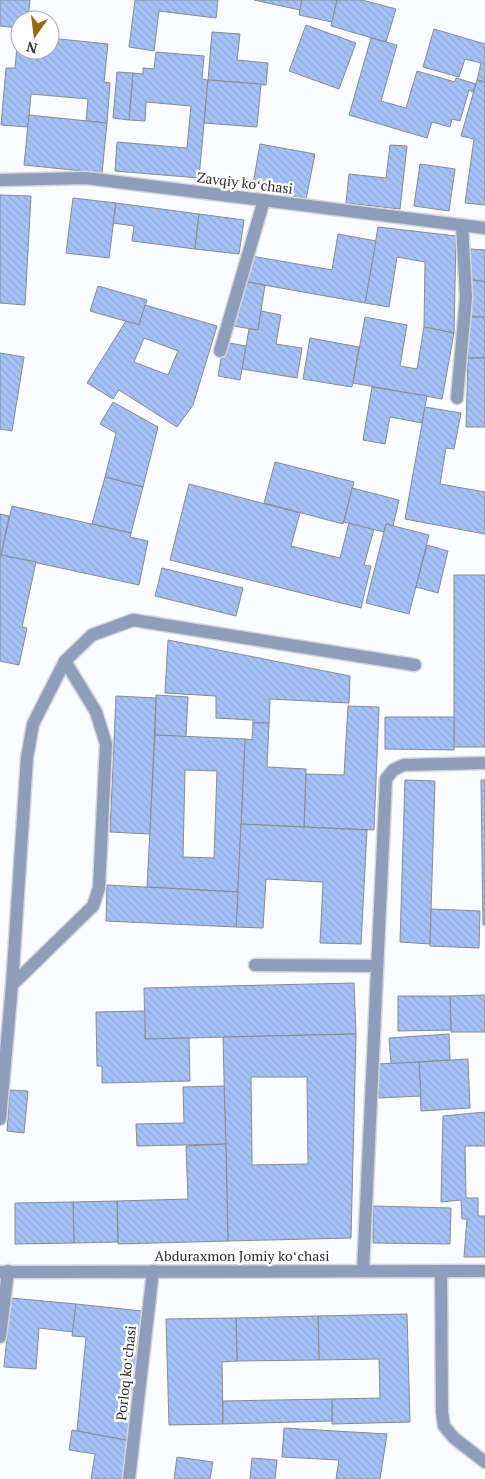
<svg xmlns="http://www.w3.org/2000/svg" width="485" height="1479" viewBox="0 0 485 1479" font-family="'PT Serif',serif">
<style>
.building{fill:url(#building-back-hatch);stroke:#898b8e;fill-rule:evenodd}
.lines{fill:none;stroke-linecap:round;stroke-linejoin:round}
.lane-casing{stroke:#d4d6d9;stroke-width:15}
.street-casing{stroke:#d4d6d9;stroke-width:15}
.lane{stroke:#8d9dba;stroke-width:12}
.street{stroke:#8d9dba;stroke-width:12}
.labels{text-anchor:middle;stroke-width:5;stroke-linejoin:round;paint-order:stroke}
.street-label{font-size:14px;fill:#2b2c2e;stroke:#fff}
</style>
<defs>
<pattern id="building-back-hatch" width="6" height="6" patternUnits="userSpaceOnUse" patternTransform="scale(1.25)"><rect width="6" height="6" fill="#a5c2f8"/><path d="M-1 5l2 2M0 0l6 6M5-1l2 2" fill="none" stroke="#8ea7d5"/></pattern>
</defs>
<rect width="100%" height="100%" fill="#f9fbfe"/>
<!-- building -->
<g class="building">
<polygon points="0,0 30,0 28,20 20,20 20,28 0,26"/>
<polygon points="135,0 218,0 216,18 159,11 154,51 129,47"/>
<polygon points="254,0 302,0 300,10"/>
<polygon points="302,0 337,0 332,22 299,15"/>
<polygon points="337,0 362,0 396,9 386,42 331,26"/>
<polygon points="306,25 356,43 339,89 289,71"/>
<polygon points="434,29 485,44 485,82 477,80 481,63 465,59 459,77 423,67"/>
<polygon points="212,32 240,34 237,60 268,63 266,85 208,80"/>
<polygon points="18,35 20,35 20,50 50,50 50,38 108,44 104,82 110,83 107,123 86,121 88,99 31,94 28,127 1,125 6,68 15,68"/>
<polygon points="371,38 397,45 381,101 406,108 417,71 455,82 456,78 476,84 473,92 469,90 460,121 452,119 450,127 432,122 427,138 349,115"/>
<polygon points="156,52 204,56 202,79 208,80 199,178 115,171 117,142 187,148 191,106 146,102 145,121 129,120 133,73 143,74 143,68 154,69"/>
<polygon points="117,72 133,73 129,120 113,118"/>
<polygon points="208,80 261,84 257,127 204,123"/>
<polygon points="477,80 485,82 485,205 465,203 474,139 461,136"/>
<polygon points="29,115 107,123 102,173 24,165"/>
<polygon points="260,144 315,154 306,199 266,191 267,186 253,184"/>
<polygon points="390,145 407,146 400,209 346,203 349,174 386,178"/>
<polygon points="420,164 455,169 449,211 414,206"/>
<polygon points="0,195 31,196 25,305 0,303"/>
<polygon points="73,198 116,203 109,258 66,253"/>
<polygon points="116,203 199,214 195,249 132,241 134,226 113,223"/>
<polygon points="199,214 244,220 239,254 195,249"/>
<polygon points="378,227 456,236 454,333 424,327 425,262 397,257 389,307 365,303"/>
<polygon points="338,234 376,241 365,303 247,282 251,256 332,270"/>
<polygon points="471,249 485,250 485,282 467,279"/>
<polygon points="467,279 485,282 485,317 470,317"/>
<polygon points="241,281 265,285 258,330 233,326"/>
<polygon points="98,286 147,300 139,325 90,311"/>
<path d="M145,305L217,326L193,405L177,427L119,390L113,399L87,383L126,321L139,325ZM144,338L178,351L168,375L134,362Z"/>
<polygon points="261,311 281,315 276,344 302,348 297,378 242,369 249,329 258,330"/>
<polygon points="365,317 407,325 400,366 417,369 424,327 454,333 442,399 353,383"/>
<polygon points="470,317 485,317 485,358 468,358"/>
<polygon points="310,338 359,347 352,387 303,379"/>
<polygon points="224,342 246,346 240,380 218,376"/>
<polygon points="0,353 24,357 12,431 0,429"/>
<polygon points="468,358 485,358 485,427 466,427"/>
<polygon points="372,387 427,396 422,423 390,417 385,444 363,440"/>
<polygon points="113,402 158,427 143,487 105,477 116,433 100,424"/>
<polygon points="425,407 461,413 454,449 446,448 440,484 485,492 485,534 405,519"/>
<polygon points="275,462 354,482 343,524 264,503"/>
<polygon points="105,477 143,487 131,533 92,524"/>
<polygon points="189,484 300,513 291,546 340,558 349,523 374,529 364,565 371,566 361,608 170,560"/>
<polygon points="352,488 399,500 393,526 386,524 384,532 344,522"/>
<polygon points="12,506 131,533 130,537 148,541 139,585 1,555"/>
<polygon points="0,514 9,516 1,555 36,562 22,627 27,628 19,665 0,661"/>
<polygon points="386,524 429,535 409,614 366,603"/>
<polygon points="427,545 448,551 438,593 416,587"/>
<polygon points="162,568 243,588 236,616 155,596"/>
<rect x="454" y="575" width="31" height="172"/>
<polygon points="168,640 350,676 349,703 270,699 269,723 253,723 253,720 216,718 216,696 165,693"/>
<polygon points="156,695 188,697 186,737 155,735"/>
<polygon points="116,696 156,698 150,834 110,832"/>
<polygon points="348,706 379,707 374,830 304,827 306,774 344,775"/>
<polygon points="385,717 454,717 454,750 385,749"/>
<polygon points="253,723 269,723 267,767 306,769 304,827 241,824 245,739 252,740"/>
<path d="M155,735L245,739L238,892L147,887ZM185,770L217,771L214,858L183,857Z"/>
<polygon points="405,780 435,781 430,944 400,942"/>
<polygon points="481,780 485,780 485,925 483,925"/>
<polygon points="241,824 367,830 361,944 320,943 323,882 266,879 263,928 236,927"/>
<polygon points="107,885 238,892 236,927 106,921"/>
<polygon points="431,909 480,911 479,948 430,946"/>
<polygon points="354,983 356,1034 145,1039 144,988"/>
<polygon points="485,995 485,1032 451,1032 450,996"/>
<polygon points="398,996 450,996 451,1030 398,1031"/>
<polygon points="145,1011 145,1039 189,1038 190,1081 102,1083 102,1066 97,1066 96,1012"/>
<path d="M356,1034L351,1238L228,1241L223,1037ZM251,1077H307L308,1164L252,1165Z"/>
<polygon points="449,1034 450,1060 391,1064 389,1038"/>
<polygon points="468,1059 470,1108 421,1111 419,1062"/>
<polygon points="419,1062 421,1096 379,1098 377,1064"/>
<polygon points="224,1086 226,1144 137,1146 136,1124 184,1123 183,1087"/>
<polygon points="10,1090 28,1091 24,1133 7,1131"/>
<polygon points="485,1112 485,1146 465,1146 466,1198 478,1198 478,1216 485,1216 485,1257 464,1257 467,1219 462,1219 461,1200 441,1202 443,1116"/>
<polygon points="226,1144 228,1241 118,1244 117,1201 188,1199 186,1146"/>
<polygon points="117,1201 118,1242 74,1243 73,1202"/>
<polygon points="73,1202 74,1243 15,1244 15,1203"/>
<polygon points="373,1206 451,1208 450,1244 373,1243"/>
<polygon points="11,1298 76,1304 73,1332 39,1328 36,1369 4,1367"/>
<polygon points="76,1304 142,1311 130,1441 77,1431 86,1337 72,1336"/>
<polygon points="407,1314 410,1422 332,1424 332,1399 380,1398 379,1359 319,1360 318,1316"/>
<polygon points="318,1316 319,1360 237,1361 236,1318"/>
<polygon points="236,1318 237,1361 222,1362 223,1424 169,1425 166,1319"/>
<polygon points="332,1399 332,1421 223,1424 223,1401"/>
<polygon points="284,1428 387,1434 380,1479 336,1479 339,1460 282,1457"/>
<polygon points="72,1430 130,1441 123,1479 91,1479 95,1454 69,1450"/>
<polygon points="177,1457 213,1462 210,1479 174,1479"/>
<polygon points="252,1458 277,1460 275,1479 250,1479"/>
</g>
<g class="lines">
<!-- lane casing -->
<g class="lane-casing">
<g id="lane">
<polyline points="441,1271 442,1412 444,1426 454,1438 485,1462"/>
<polyline points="0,1337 8,1271"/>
</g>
</g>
<!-- street casing -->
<g class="street-casing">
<g id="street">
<polyline points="0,180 86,178 485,228"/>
<polyline points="220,351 264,200"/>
<polyline points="457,398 466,297 462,225"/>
<polyline points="255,965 377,966"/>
<polyline points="12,985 93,906 99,888 106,744 96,712 65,661"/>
<polyline points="0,1119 12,985 27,758 33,724 65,661 92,635 133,620 415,665"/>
<polyline points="363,1271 386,779 393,770 404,765 485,763"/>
<polyline points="0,1272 485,1271"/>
<polyline points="129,1479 153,1271"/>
</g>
</g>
<!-- lane -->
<use href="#lane" class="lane"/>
<!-- street -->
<use href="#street" class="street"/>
</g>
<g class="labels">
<!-- street labels -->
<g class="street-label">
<text transform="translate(245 183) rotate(7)" y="5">Zavqiy koʻchasi</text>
<text x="242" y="1261">Abduraxmon Jomiy koʻchasi</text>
<text transform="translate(126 1373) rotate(-84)" y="5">Porloq koʻchasi</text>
</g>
</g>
<!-- north arrow -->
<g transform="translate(35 35) rotate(194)"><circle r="24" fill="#ffffff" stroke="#aaabab"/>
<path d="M0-4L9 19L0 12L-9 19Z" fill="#926c13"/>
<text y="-8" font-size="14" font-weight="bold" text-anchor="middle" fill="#2b2c2e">N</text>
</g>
</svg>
